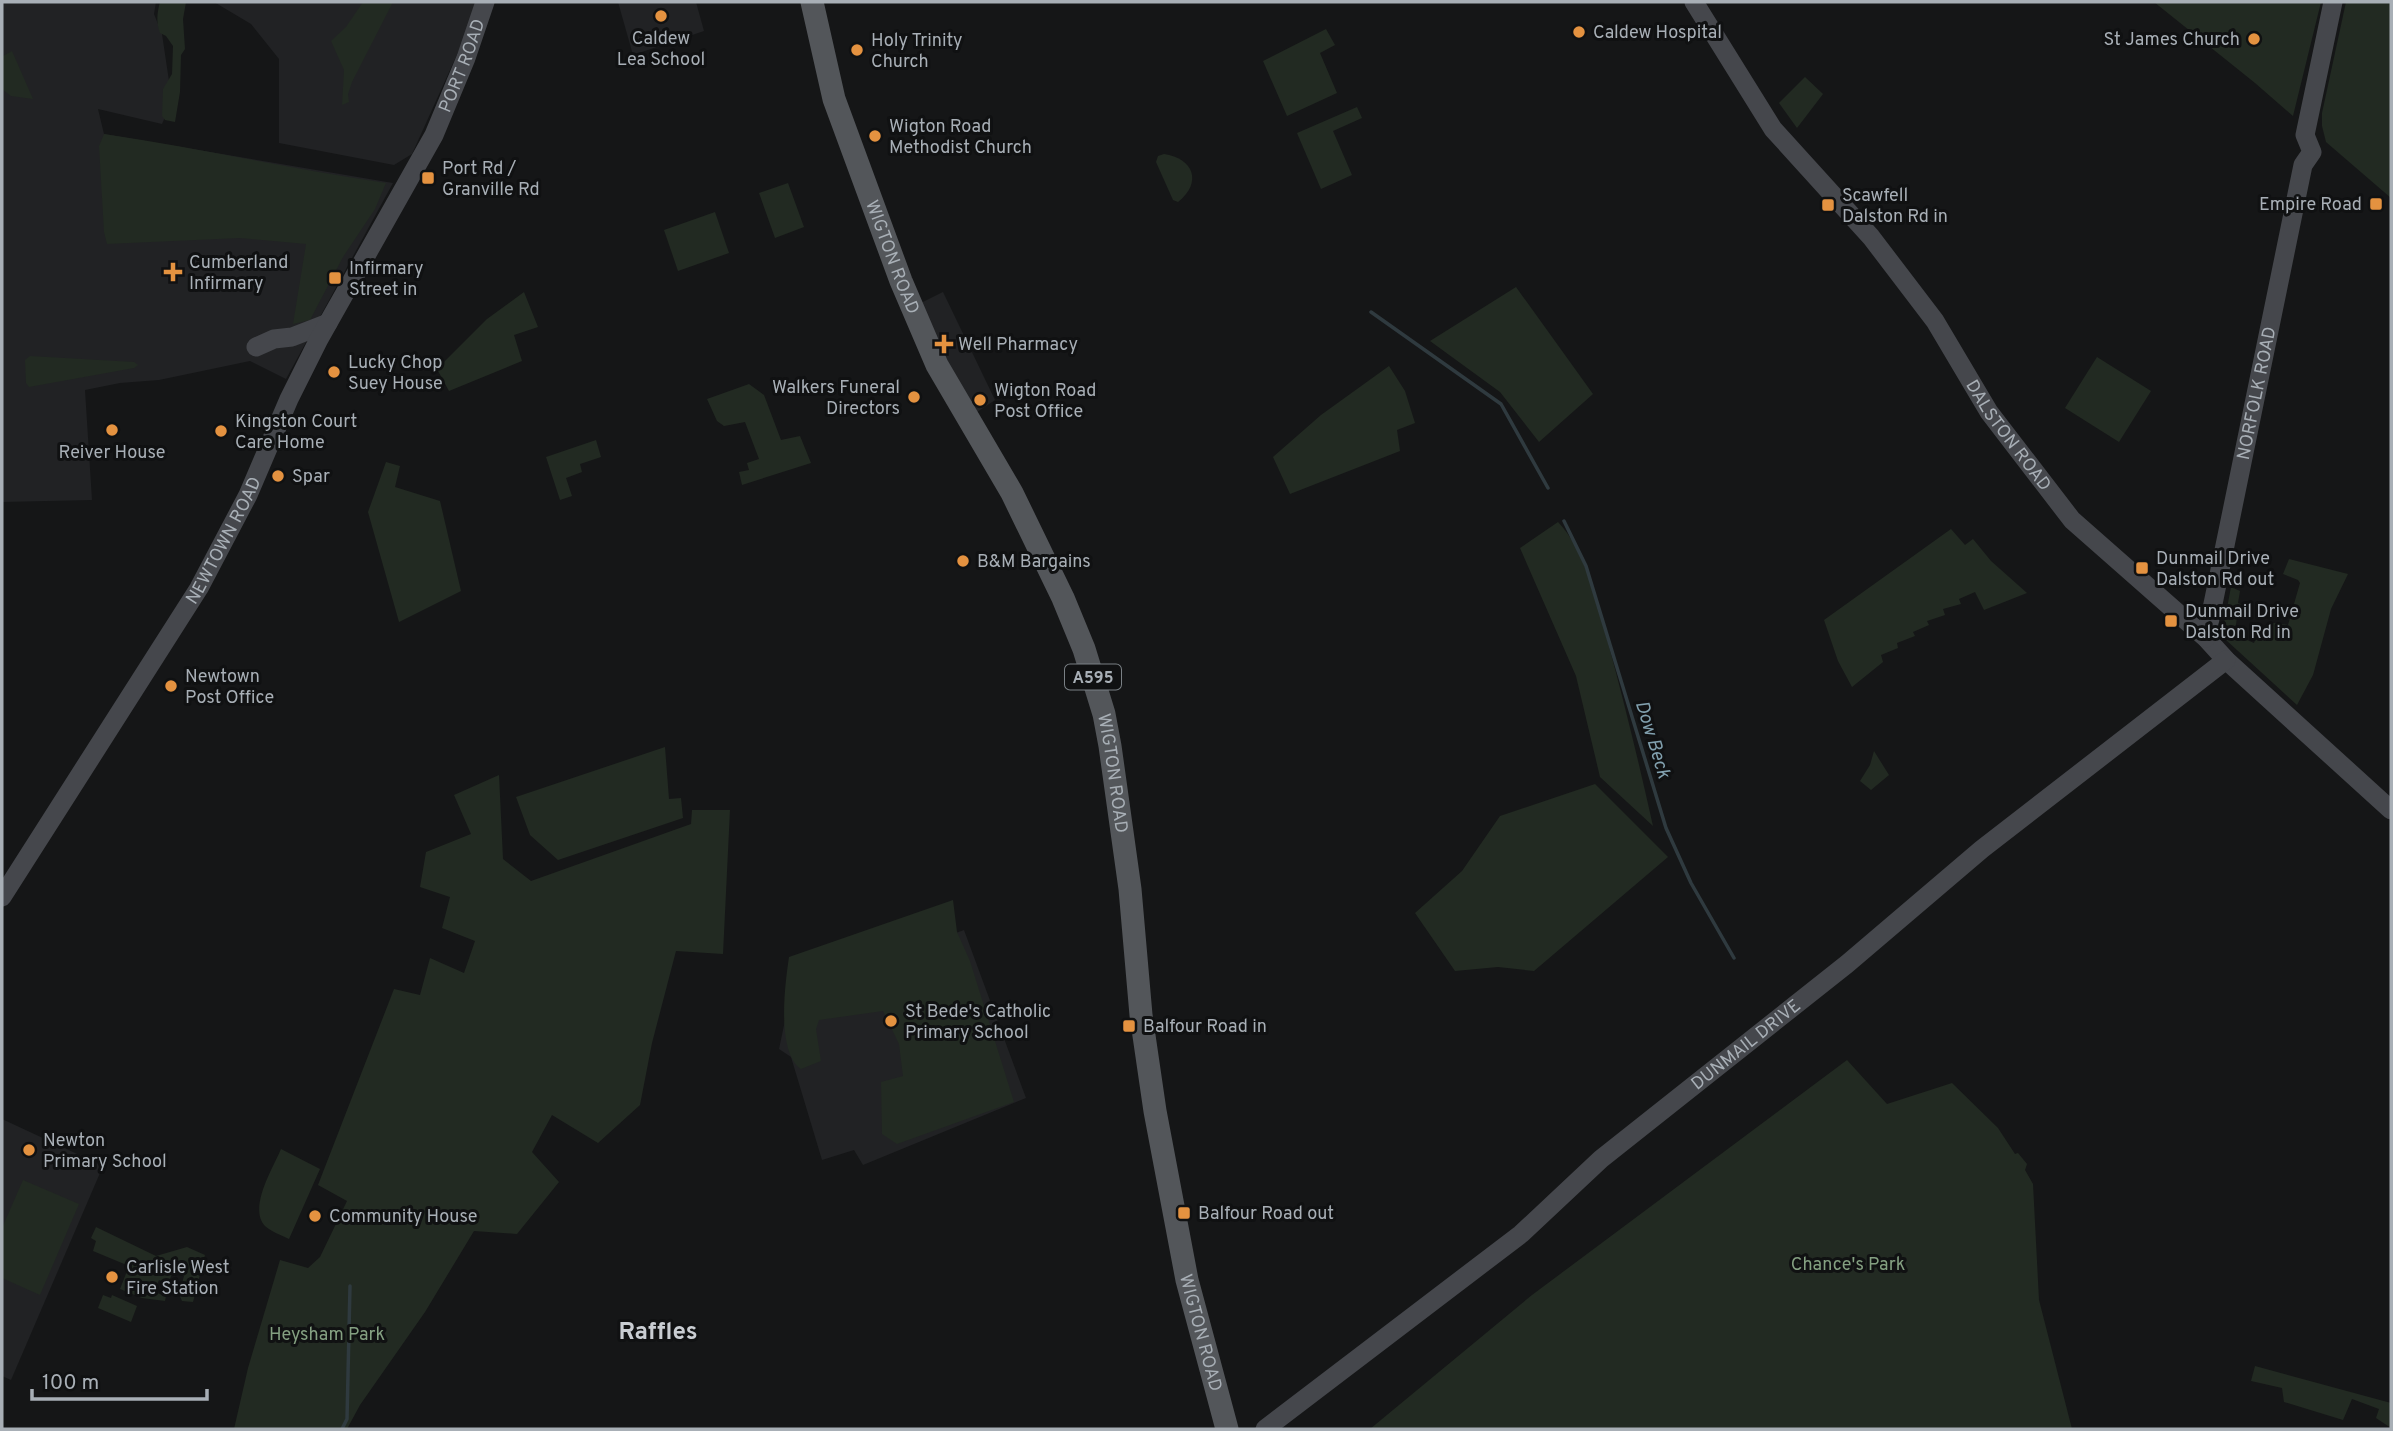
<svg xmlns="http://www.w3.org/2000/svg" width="2393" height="1431" viewBox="0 0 2393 1431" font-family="Overpass,sans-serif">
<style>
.built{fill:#212224}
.green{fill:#222a22}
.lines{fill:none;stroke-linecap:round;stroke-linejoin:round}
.stream{stroke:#2f3a3f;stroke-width:3.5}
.secondary{stroke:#45474c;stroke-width:19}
.primary{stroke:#53565a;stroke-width:23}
.poi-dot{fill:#e49240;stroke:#101112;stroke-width:2.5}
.labels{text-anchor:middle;stroke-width:6;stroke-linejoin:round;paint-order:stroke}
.shield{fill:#101112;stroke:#7a8085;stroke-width:2}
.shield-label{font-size:16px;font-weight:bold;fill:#a8afb6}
.poi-label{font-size:18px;fill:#a8afb6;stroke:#101112;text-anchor:start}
.street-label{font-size:18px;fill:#a8afb6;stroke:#101112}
.park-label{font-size:18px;fill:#84a081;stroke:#101112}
.water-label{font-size:19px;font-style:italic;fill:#82a1af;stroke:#101112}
.district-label{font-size:24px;font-weight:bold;fill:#c9cdd2;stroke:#101112}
</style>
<rect width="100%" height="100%" fill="#151617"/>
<!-- built -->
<g class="built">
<polygon points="2,2 156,2 154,14 162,34 172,101 162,124 98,109 104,134 393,183 286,379 250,361 159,380 120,383 85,390 92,500 2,502"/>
<polygon points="214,2 476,2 464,39 412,154 394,165 279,143 279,59 251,24"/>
<polygon points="618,2 696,2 704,31 633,55"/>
<polygon points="943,292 995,400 974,414 919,304"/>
<polygon points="964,930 1026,1098 863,1165 854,1150 822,1160 791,1057 779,1049 791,992"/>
<polygon points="2,1119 103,1166 11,1380 2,1376"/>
</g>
<!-- green -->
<g class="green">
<path d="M160,2H186L183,19L185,49L181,55L180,92L175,122L165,120L162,116L163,89L172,74L173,46L166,36L160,33C156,22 157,13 160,2Z"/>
<polygon points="363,2 393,2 352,82 348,94 349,102 342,105 344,70 331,41 346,27"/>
<polygon points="2154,2 2321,2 2293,116 2255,83"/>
<polygon points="2346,2 2391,2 2391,198 2326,142 2322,126 2322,113"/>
<polygon points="1326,29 1335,45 1320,53 1337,93 1287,116 1263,61"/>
<polygon points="12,51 33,99 11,96 2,89 2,54 3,56"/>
<polygon points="1805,77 1823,94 1797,128 1779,103"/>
<polygon points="1357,107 1362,118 1333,131 1352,175 1321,189 1297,133"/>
<path d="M104,134C198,148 291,169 386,183L375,209L343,257L310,320L293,324L306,244L240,238L107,244L104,232L99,146Z"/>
<path d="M1164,154C1193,158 1203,182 1178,202L1173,200L1156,162L1158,156Z"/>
<polygon points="788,183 804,227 775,238 759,193"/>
<polygon points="715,212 729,253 678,271 664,230"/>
<polygon points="1516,287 1593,394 1539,442 1500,392 1430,341"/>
<polygon points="524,292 538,327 514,335 522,361 449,391 437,369 487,319"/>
<polygon points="30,356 134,362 138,365 134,368 29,387 26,383 25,360"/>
<polygon points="2097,357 2151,391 2119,442 2065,408"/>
<polygon points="1389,366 1405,391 1415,423 1397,430 1400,451 1290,494 1273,457 1321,415"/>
<polygon points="749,384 764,395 781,440 800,436 811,463 742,485 739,472 749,470 747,463 759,459 745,422 724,426 717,421 707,399"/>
<polygon points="596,440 601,457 580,464 582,472 566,478 572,496 560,500 546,457"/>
<polygon points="386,462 400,466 395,487 440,501 461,591 399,622 368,512"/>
<path d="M1558,522C1585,550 1597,601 1607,639C1624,701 1639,763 1653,826L1600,777L1576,676L1520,548Z"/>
<polygon points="1951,529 1965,545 1973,539 1991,561 2027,593 1984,610 1975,592 1959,599 1961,604 1943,609 1945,615 1927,621 1929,625 1913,632 1915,636 1897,643 1898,648 1881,655 1883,662 1852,687 1838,661 1824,620"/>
<polygon points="2289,559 2348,574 2331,609 2313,675 2297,705 2226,640 2222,634 2231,587 2240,591 2238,603 2243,605 2240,617 2237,617 2235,632 2247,635 2247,640 2254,643 2256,638 2265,641 2268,626 2274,623 2288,625 2300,583 2298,580 2283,574"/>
<polygon points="665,747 669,799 681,798 683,818 558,860 530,835 516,797"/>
<polygon points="1874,751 1889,775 1871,790 1860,781 1870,765"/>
<polygon points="499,775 503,859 531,881 691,824 692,810 730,810 723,954 676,951 652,1043 640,1105 598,1143 552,1115 532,1152 559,1182 517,1234 474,1231 425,1312 360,1405 347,1429 234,1429 248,1368 280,1260 308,1268 320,1257 347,1201 318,1185 394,989 420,995 430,958 464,973 475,941 442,928 450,897 420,887 426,852 471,834 454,795"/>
<polygon points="1595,784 1668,857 1534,971 1498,967 1455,971 1415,913 1462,871 1500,816"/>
<path d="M953,900L957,932L970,961L1014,1102L897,1144L882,1134L881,1082L903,1076L899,1044L883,1011L819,1020L816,1029L821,1061L801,1069C776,1052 785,984 789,957Z"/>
<polygon points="1847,1060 1887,1104 1952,1083 1998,1128 2015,1154 2018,1153 2027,1164 2025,1170 2033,1184 2039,1300 2072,1429 1370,1429 1532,1295"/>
<path d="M281,1149L320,1169L289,1239C281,1235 270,1231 265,1226C248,1208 273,1168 281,1149Z"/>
<polygon points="23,1180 79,1204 40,1295 2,1278 2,1228"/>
<polygon points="96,1227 156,1256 187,1247 205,1255 193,1302 182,1301 179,1294 184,1276 172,1274 168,1284 159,1280 154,1292 166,1296 165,1301 142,1298 120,1289 129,1266 93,1251 96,1241 91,1238"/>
<polygon points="103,1295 111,1298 112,1295 137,1306 131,1322 98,1308"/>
<polygon points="2255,1366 2391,1403 2391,1428 2376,1418 2379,1409 2352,1399 2343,1420 2284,1402 2282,1388 2251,1381"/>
</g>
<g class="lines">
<!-- stream -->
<g class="stream">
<polyline points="1371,312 1501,404 1548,488"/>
<polyline points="1564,521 1586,566 1666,828 1691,883 1734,958"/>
<polyline points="342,1429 347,1419 350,1286"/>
</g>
<!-- secondary -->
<g class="secondary">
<path id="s1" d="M1694,2L1773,129L1871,237L1935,321L1989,412L2072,520L2206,638L2226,660L2391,810"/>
<polyline points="256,347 274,339 292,337 328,323"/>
<path id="s2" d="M2206,638L2303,165L2312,152L2305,135L2333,2"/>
<path id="s3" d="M2,897L199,588L248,495L289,399L319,339L434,135L466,58L485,2"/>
<path id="s4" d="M1265,1429L1521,1234L1601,1159L1847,964L1982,849L2226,660"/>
</g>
<!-- primary -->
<path class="primary" id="s5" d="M812,2L834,99L901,281L937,365L1012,493L1063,598L1084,649L1104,714L1110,746L1130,889L1141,1015L1155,1111L1187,1280L1227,1429"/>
</g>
<!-- markers -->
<g class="poi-dot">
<circle cx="661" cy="16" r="7"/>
<circle cx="1579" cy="32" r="7"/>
<circle cx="2254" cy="39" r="7"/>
<circle cx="857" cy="50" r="7"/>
<circle cx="875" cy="136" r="7"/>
<rect x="421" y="171" width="14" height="14" rx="3.5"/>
<rect x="2369" y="197" width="14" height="14" rx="3.5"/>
<rect x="1821" y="198" width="14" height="14" rx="3.5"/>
<path d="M169.5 261.5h7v7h7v7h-7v7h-7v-7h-7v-7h7z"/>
<rect x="328" y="271" width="14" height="14" rx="3.5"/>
<path d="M940.5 333.5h7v7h7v7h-7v7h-7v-7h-7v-7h7z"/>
<circle cx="334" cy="372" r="7"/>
<circle cx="914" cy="397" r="7"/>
<circle cx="980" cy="400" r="7"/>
<circle cx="112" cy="430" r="7"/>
<circle cx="221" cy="431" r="7"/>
<circle cx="278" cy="476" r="7"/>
<circle cx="963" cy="561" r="7"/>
<rect x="2135" y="561" width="14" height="14" rx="3.5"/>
<rect x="2164" y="614" width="14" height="14" rx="3.5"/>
<circle cx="171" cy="686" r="7"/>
<circle cx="891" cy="1021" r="7"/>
<rect x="1122" y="1019" width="14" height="14" rx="3.5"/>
<circle cx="29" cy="1150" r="7"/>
<rect x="1177" y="1206" width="14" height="14" rx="3.5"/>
<circle cx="315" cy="1216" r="7"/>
<circle cx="112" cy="1277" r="7"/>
</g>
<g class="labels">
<!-- shield labels -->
<rect class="shield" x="1065" y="664.5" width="56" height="25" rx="5"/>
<g class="shield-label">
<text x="1093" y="683">A595</text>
</g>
<!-- poi labels -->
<g class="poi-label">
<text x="1593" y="38">Caldew Hospital</text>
<text x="661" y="44" text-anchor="middle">Caldew<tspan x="661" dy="21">Lea School</tspan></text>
<text x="2240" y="45" text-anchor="end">St James Church</text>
<text x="871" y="46">Holy Trinity<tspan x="871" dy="21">Church</tspan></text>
<text x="889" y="132">Wigton Road<tspan x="889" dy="21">Methodist Church</tspan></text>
<text x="442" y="174">Port Rd /<tspan x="442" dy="21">Granville Rd</tspan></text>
<text x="1842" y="201">Scawfell<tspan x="1842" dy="21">Dalston Rd in</tspan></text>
<text x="2362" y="210" text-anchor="end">Empire Road</text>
<text x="189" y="268">Cumberland<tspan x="189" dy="21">Infirmary</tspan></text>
<text x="349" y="274">Infirmary<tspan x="349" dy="21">Street in</tspan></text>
<text x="958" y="350">Well Pharmacy</text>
<text x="348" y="368">Lucky Chop<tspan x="348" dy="21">Suey House</tspan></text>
<text x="900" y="393" text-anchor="end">Walkers Funeral<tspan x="900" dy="21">Directors</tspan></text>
<text x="994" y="396">Wigton Road<tspan x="994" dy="21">Post Office</tspan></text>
<text x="235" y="427">Kingston Court<tspan x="235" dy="21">Care Home</tspan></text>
<text x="112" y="458" text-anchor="middle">Reiver House</text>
<text x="292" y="482">Spar</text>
<text x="2156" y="564">Dunmail Drive<tspan x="2156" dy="21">Dalston Rd out</tspan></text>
<text x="977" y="567">B&amp;M Bargains</text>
<text x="2185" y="617">Dunmail Drive<tspan x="2185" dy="21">Dalston Rd in</tspan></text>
<text x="185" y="682">Newtown<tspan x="185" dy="21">Post Office</tspan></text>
<text x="905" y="1017">St Bede's Catholic<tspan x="905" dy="21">Primary School</tspan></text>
<text x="1143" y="1032">Balfour Road in</text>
<text x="43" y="1146">Newton<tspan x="43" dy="21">Primary School</tspan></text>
<text x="1198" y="1219">Balfour Road out</text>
<text x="329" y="1222">Community House</text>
<text x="126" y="1273">Carlisle West<tspan x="126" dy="21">Fire Station</tspan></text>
</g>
<!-- street labels -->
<g class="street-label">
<text dy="6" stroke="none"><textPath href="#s3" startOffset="952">PORT ROAD</textPath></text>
<text dy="6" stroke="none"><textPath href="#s5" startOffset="268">WIGTON ROAD</textPath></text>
<text dy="6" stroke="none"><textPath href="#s2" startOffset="250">NORFOLK ROAD</textPath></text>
<text dy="6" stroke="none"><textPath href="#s1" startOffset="537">DALSTON ROAD</textPath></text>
<text dy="6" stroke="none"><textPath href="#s3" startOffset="420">NEWTOWN ROAD</textPath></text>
<text dy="6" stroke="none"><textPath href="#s5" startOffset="833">WIGTON ROAD</textPath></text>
<text dy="6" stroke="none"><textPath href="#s4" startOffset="616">DUNMAIL DRIVE</textPath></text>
<text dy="6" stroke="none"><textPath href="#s5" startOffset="1400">WIGTON ROAD</textPath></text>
</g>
<!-- park labels -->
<g class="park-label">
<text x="1848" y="1270">Chance's Park</text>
<text x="327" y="1340">Heysham Park</text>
</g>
<!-- water labels -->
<g class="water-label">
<text transform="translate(1654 739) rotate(73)" y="7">Dow Beck</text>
</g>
<!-- district labels -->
<g class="district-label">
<text x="658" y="1339">Raffles</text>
</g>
</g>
<!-- border -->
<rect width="2393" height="1431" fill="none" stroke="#a8afb6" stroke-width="7"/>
<!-- scale -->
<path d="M32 1389v10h175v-10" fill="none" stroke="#a8afb6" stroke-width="3.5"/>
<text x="42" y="1389" font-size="21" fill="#a8afb6" stroke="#101112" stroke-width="5" paint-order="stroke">100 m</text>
</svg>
